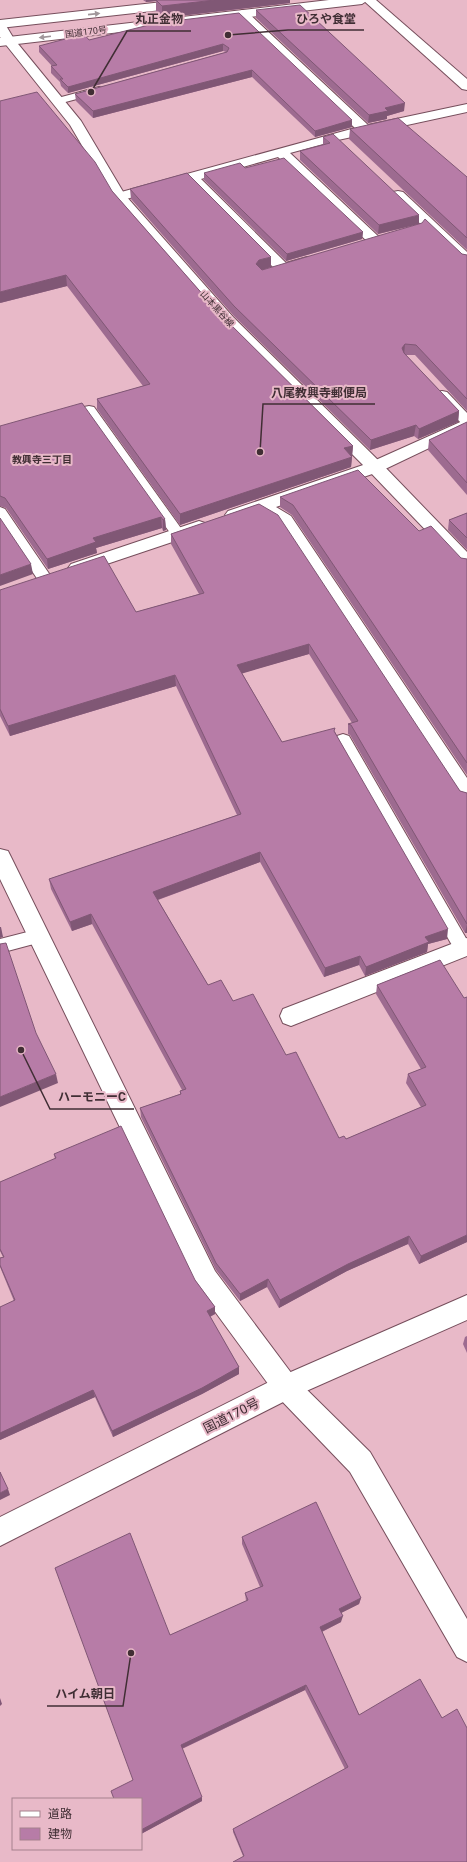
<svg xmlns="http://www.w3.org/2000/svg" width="467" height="1862" viewBox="0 0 467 1862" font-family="Roboto,'Noto Sans JP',sans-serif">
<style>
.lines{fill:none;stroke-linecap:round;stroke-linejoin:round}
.lane-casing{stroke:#764e5c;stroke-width:2}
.street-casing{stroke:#764e5c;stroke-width:2}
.secondary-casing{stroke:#764e5c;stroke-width:2}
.highway-casing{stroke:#764e5c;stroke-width:2}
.lane{fill:#fff;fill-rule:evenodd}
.street{fill:#fff;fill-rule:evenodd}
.secondary{fill:#fff;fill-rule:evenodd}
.highway{fill:#fff;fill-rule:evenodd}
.wall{fill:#9d6b90}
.shaded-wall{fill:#805775}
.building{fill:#b77ca7;stroke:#805775}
.oneway{fill:#a0969a}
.labels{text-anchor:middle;stroke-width:4;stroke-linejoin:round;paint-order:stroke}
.far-street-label{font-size:9px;fill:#402e34;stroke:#e8b9c8}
.far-neighbourhood-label{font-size:10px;font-weight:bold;fill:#402e34;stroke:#e8b9c8}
.near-street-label{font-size:13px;fill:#402e34;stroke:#e8b9c8}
.leader{fill:none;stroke:#402e34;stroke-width:1.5}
.callout-dot{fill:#402e34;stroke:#e8b9c8;stroke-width:1.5}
.callout-label{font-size:12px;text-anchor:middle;font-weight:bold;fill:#402e34;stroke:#e8b9c8;stroke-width:4;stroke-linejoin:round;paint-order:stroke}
</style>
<rect width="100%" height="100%" fill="#e8b9c8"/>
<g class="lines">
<!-- lane casing -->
<g class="lane-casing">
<g id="lane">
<polygon points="99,87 103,88 105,90 103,92 58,104 52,101 54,99"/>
<polygon points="442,391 447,392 467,413 467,425 462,424 437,398 435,395 437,392"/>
<polygon points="89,406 94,407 183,531 185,534 183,537 178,539 173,537 82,410 84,407"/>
<polygon points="0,507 5,509 50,575 53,579 50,583 45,584 40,583 0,523"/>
<polygon points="343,734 349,736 467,940 467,955 463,956 457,954 335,740 337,736"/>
<polygon points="39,929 45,931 48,936 45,941 0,953 0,939"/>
</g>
</g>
<!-- street casing -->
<g class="street-casing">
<g id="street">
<polygon points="363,0 376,0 467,79 467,90 462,89"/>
<polygon points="242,10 246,11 368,125 467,104 467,112 338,140 290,153 380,238 382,241 380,244 370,244 278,157 201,179 286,263 307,257 312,259 315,262 312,265 283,274 278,272 188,182 119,201 114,200 112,197 114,194 355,128 238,17 236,14"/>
<polygon points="398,191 403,192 467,252 467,265 462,263 393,198 391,195 393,192"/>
<polygon points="467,419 467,430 381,471 276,507 291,516 467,778 467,802 460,800 279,524 259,513 234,521 228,519 225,515 228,511 369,463"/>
<polygon points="199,521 205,523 208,527 205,531 77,574 71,572 68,568 71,564"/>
<polygon points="0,849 8,851 11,857 215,1271 295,1378 370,1452 467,1619 467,1662 457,1657 350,1472 277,1396 197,1287 0,879"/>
<polygon points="467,938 467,956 291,1026 283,1023 280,1016 283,1009"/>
</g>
</g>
<!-- secondary casing -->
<g class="secondary-casing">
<polygon id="secondary" points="0,23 5,24 14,39 81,121 125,195 233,317 381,463 467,552 467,569 461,567 369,471 221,323 114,200 70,125 3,41 0,37"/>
</g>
<!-- highway casing -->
<g class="highway-casing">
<g id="highway">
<polygon points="181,0 221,0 215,4 0,28 0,20"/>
<polygon points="329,0 368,0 362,4 0,46 0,38"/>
<polygon points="467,1295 467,1320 295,1396 0,1546 0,1517 277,1378"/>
</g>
</g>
<!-- lane -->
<use href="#lane" class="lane"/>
<!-- street -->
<use href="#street" class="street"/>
<!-- secondary -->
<use href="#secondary" class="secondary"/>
<!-- highway -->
<use href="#highway" class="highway"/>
</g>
<!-- wall -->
<g class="wall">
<polygon points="143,0 290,0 290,3 162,18 156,12 156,1 146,2"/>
<polygon points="256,10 404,111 387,116 387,119 368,123 256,18"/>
<polygon points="239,13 352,127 315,137 252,77 93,118 76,101 75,94 226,52 223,51 68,93 61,86 60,82 51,73 51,66 52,66 39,52 39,46 89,40"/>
<polygon points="350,129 467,177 467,250 349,139"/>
<polygon points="323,137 419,224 378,234 300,160 300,151 323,145"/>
<polygon points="245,168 363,232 362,239 286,261 204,180 204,173"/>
<polygon points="130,189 271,267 262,270 462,254 467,255 467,411 415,355 406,355 459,411 458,422 418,439 414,436 370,450 234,316 131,199"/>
<polygon points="112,191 220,314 353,446 352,456 351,456 352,457 351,467 180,525 97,409 97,399 143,386 67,286 0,303"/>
<polygon points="467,422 467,495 428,450 429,440"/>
<polygon points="0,426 165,519 166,530 163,531 162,528 96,548 97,553 48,569 6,508 0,506"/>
<polygon points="280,497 419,531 461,558 467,559 467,775 292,515 280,507"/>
<polygon points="259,504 460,791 467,793 467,933 465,933 350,735 348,734 348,724 352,723 309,654 242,673 282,742 335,732 447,939 428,944 427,952 365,976 359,965 324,977 260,862 158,900 208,985 233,1001 286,1055 339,1138 346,1139 421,1107 406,1083 408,1074 421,1069 376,994 377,985 440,960 467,1242 419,1264 408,1244 347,1271 279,1308 267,1287 240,1301 216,1270 141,1117 140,1108 180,1094 180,1091 182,1090 92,924 72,931 51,889 49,879 237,815 176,686 10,736 0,716 0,590 136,612 199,594 171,544 171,534"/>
<polygon points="467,513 467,550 448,530 449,520"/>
<polygon points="54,1154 195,1280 215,1307 215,1314 210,1317 239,1367 239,1374 202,1394 113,1437 95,1397 0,1440 0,1307 14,1301 0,1267 0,1258 3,1257 0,1251 0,1182 55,1159"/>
<polygon points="467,1336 467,1353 463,1344 465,1337"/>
<polygon points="242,1537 361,1598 359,1604 341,1613 341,1622 322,1632 359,1715 442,1718 243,1856 233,1832 233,1829 345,1769 305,1690 182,1749 202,1801 141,1834 141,1799 170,1635 246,1601 245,1593 260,1587 242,1544"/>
</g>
<!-- shaded-wall -->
<g class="shaded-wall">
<polygon points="146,0 167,0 156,0 156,1 146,2"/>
<polygon points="215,0 290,0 290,3 162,18 162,6"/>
<polygon points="223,44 223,51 68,93 68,87"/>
<polygon points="252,70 252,77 93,118 93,111"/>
<polygon points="405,103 404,111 387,116 387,119 368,123 369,115 385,108"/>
<polygon points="352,120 352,127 315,137 315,131"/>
<polygon points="419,215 419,224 378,234 379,225"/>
<polygon points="363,232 362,239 286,261 287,254"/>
<polygon points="271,257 271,267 259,271 256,264 259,260"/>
<polygon points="66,275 67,286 0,303 0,292"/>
<polygon points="405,344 404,355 402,348"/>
<polygon points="459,411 458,422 418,439 419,429"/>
<polygon points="416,425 414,436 370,450 371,440"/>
<polygon points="353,446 352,456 343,459 344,448"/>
<polygon points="352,457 351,467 180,525 180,514"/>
<polygon points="161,517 162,528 96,548 97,553 48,569 47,559 93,538"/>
<polygon points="165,519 166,530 163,531 163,520"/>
<polygon points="31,564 33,574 0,586 0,575"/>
<polygon points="309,644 309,654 237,675 237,665"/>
<polygon points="175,675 176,686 10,736 8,726"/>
<polygon points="260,852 260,862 154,901 153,892"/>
<polygon points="91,914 92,924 72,931 70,922"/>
<polygon points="467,924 467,933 465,933"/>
<polygon points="0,927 1,927 3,937 0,938"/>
<polygon points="448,929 447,939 428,944 427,952 365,976 366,967 425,937"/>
<polygon points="360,956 359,965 324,977 325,968"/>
<polygon points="56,1074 58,1083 0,1107 0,1097"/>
<polygon points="467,1235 467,1242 419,1264 421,1256"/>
<polygon points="409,1236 408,1244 347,1271 279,1308 280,1300 348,1264"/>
<polygon points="268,1279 267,1287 240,1301 240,1294"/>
<polygon points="215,1307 215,1314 207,1318 207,1311"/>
<polygon points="239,1367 239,1374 202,1394 113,1437 112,1431"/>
<polygon points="93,1390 95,1397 0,1440 0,1433"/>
<polygon points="8,1489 10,1495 0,1500 0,1493"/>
<polygon points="361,1598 359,1604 337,1615 339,1609"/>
<polygon points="343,1616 341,1622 319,1633 320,1627"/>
<polygon points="306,1685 305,1690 181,1749 181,1745"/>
<polygon points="0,1698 2,1704 0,1706"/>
<polygon points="202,1797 202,1801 141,1834 141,1830"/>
</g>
<!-- building -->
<g class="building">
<polygon points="156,0 215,0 162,6"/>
<polygon points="300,5 405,103 385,108 388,111 369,115 256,10"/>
<polygon points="239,13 352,120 315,131 252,70 93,111 75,94 227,52 229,48 223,44 68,87 60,79 63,79 51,66 57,65 39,46 84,34 89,40 157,23"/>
<polygon points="37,92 95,162 112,191 220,314 353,446 344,448 352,457 180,514 97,399 150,384 66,275 0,292 0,101"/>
<polygon points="398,118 467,177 467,238 350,129"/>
<polygon points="333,134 419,215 379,225 300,151 330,143 323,137"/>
<polygon points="284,158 363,232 287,254 204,173 240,163 245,168"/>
<polygon points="187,173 271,257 259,260 256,264 262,270 422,223 425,219 462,254 467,255 467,399 416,345 405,344 402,348 404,353 459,411 419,429 416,425 371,440 234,306 130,189"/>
<polygon points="82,403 165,519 163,520 161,517 93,538 96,542 47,559 5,498 0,496 0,426"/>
<polygon points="467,422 467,483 429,440"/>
<polygon points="358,470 419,531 431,526 461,558 467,559 467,763 293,505 280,497"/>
<polygon points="259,504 278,515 460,791 467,793 467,924 351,725 348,724 358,721 309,644 237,665 282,742 335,728 334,731 448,929 425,937 429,942 366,967 360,956 325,968 260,852 153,892 208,985 221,980 233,1001 253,994 286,1055 296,1052 339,1138 344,1136 346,1139 426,1105 408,1074 426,1067 377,985 440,960 464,998 467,997 467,1235 421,1256 409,1236 348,1264 280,1300 268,1279 240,1294 216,1263 140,1108 181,1094 180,1091 186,1089 91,914 70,922 49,879 241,814 175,675 8,726 0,709 0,590 104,556 136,612 204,593 171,534"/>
<polygon points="467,513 467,538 449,520"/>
<polygon points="0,518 31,564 0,575"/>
<polygon points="6,943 36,1033 56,1074 0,1097 0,944"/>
<polygon points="121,1126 195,1280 215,1307 207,1311 239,1367 202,1388 112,1431 93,1390 0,1433 0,1307 15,1300 0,1265 0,1258 4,1257 0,1249 0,1182 56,1158 54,1154"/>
<polygon points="0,1472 8,1489 0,1493"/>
<polygon points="316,1502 361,1598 339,1609 343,1616 320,1627 359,1715 420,1679 442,1718 457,1709 467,1728 467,1862 233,1862 244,1856 233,1829 348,1767 306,1685 181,1745 202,1797 141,1830 141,1799 114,1799 111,1791 133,1780 55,1568 130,1533 170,1635 248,1600 245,1593 263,1586 242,1537"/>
</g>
<!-- one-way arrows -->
<defs><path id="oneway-solid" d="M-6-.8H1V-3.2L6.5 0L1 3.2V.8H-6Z"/></defs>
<g class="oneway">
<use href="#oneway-solid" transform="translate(94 14) rotate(-6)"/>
<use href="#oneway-solid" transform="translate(45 37) rotate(173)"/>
</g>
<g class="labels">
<!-- far-street labels -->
<g class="far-street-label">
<text transform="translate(86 32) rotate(-7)" y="3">国道170号</text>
<text transform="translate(217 309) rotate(48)" y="3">山本黒谷線</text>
</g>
<!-- far-neighbourhood labels -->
<g class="far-neighbourhood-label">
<text x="42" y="463">教興寺三丁目</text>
</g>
<!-- near-street labels -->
<g class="near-street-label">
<text transform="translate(231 1415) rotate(-27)" y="5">国道170号</text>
</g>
</g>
<!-- callouts -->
<path class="leader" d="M228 35L288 30H364M91 92L127 31H191M260 452L263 404H375M21 1050L50 1109H134M131 1653L123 1706H47"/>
<g class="callout-dot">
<circle cx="228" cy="35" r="4"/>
<circle cx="91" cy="92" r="4"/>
<circle cx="260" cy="452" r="4"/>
<circle cx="21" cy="1050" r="4"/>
<circle cx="131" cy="1653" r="4"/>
</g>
<g class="callout-label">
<text x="326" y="23">ひろや食堂</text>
<text x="159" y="23">丸正金物</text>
<text x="319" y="397">八尾教興寺郵便局</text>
<text x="92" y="1101">ハーモニーC</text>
<text x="85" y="1698">ハイム朝日</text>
</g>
<!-- legend -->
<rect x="12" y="1798" width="130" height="52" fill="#e8b9c8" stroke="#a5818d"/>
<rect x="20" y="1811" width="20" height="6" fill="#ffffff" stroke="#a5818d"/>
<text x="48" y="1818" font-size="12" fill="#402e34">道路</text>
<rect x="20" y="1828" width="20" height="12" fill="#b77ca7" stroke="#a5818d"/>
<text x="48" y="1838" font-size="12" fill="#402e34">建物</text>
</svg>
